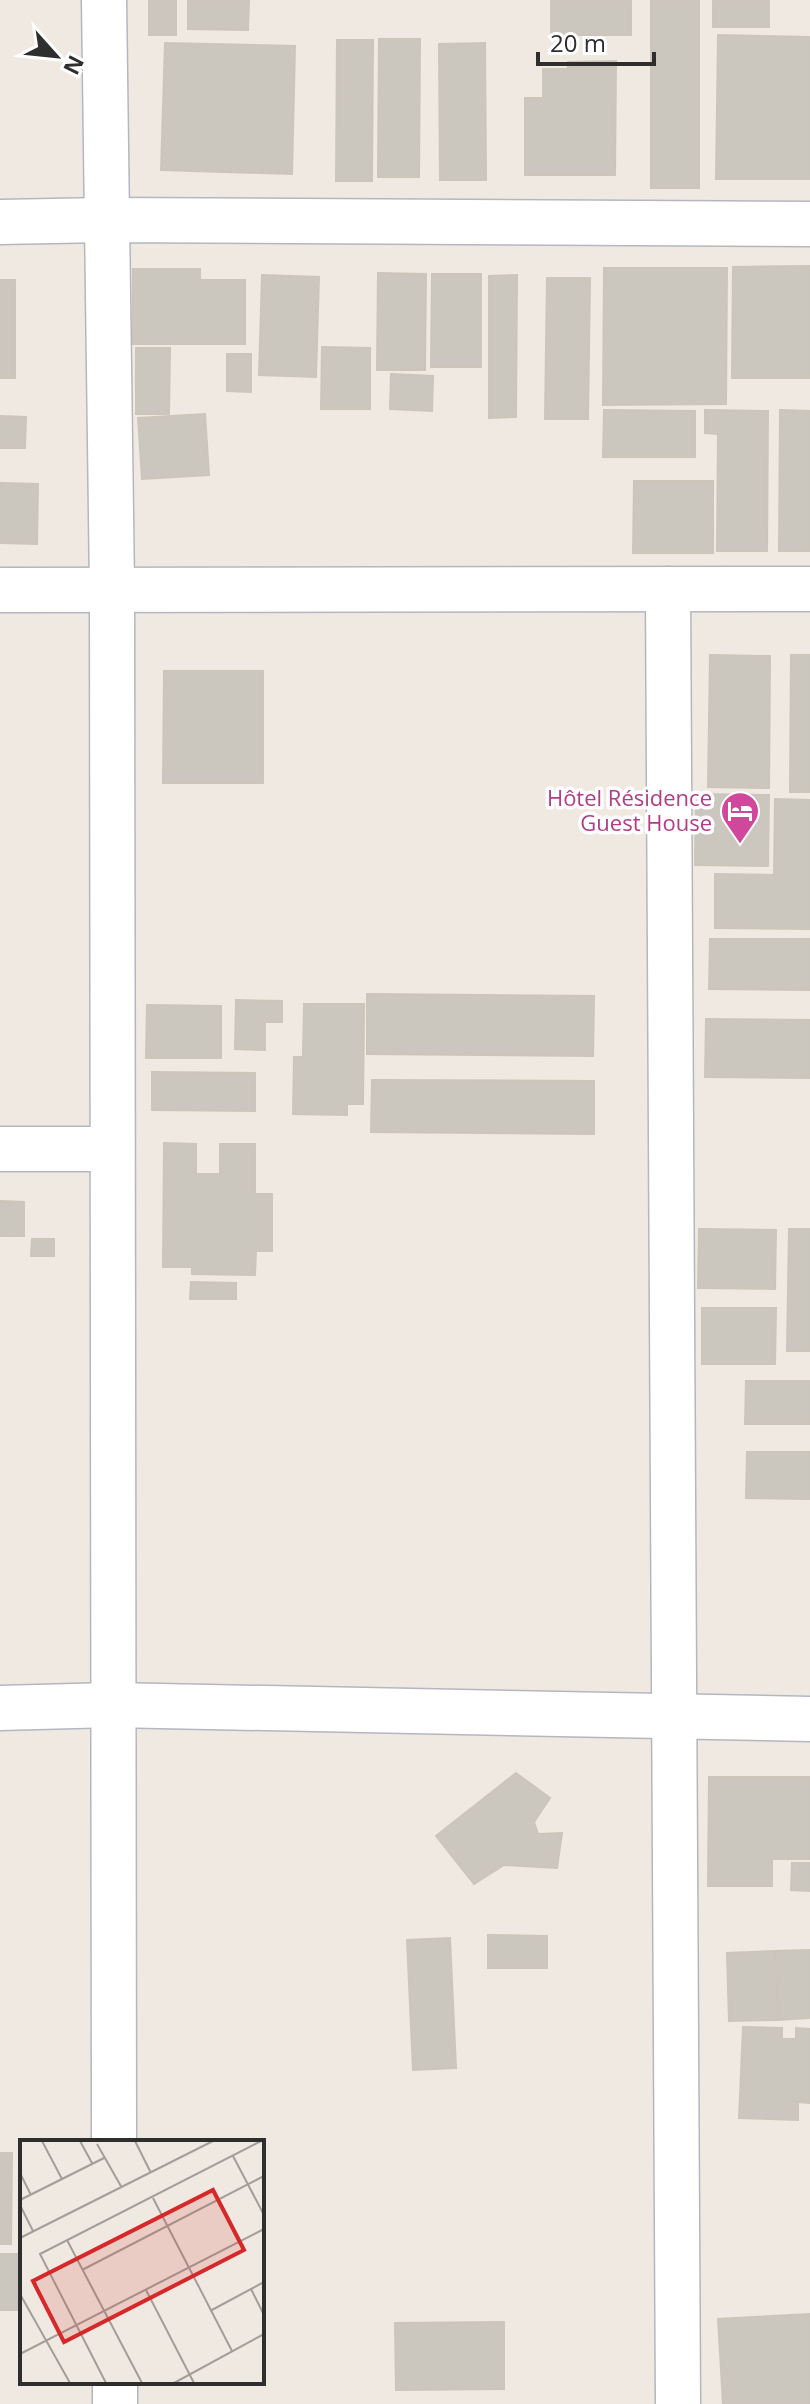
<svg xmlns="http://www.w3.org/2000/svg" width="810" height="2404" viewBox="0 0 810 2404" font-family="'Open Sans',sans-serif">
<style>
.building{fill:#cbc7bf;stroke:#cbc5ba;stroke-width:2}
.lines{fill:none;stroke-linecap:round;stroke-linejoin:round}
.minor-casing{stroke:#b4b7c1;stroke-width:47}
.minor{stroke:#fff;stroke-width:44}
.labels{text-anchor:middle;stroke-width:7;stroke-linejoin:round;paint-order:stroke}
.hotel-label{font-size:22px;fill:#b23c85;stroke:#fff;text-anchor:end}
.inset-road{fill:none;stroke:#a29e99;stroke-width:2}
.view{fill:#d62828;fill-opacity:0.15;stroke:#d62828;stroke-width:4}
.inset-edge{fill:none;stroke:#2e2e2e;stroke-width:4}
</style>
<rect width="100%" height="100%" fill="#efe9e1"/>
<!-- building -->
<g class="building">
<rect x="149" y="0" width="27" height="35"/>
<polygon points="188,0 249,0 248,30 188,29"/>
<rect x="551" y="0" width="80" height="35"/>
<rect x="651" y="0" width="48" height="188"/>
<rect x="713" y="0" width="56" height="27"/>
<polygon points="718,35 810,37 810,179 716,179"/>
<polygon points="379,39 420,39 419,177 378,177"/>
<polygon points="337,40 373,40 372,181 336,181"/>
<polygon points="165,43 295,46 292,174 161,170"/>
<polygon points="485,43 486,180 440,180 439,44"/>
<polygon points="616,61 615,175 525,175 525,98 543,98 543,69 568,69 568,62"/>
<polygon points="810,266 810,378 732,378 733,267"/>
<polygon points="604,268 727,268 726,404 603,405"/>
<polygon points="133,269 200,269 200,280 245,280 245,344 133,344"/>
<polygon points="378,273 426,274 425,370 377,370"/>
<polygon points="432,274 481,274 481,367 431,367"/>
<polygon points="262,275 319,277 316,377 259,375"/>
<polygon points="517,275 516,417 489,418 489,276"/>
<polygon points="547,278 590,278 588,419 545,419"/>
<rect x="0" y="280" width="15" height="98"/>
<polygon points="322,347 370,348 370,409 321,409"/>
<polygon points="136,348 170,348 169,414 136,414"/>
<polygon points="227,354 251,354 251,392 227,391"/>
<polygon points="391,374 433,376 432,411 390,409"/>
<polygon points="604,410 695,411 695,457 603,457"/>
<polygon points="705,410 768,411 767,551 717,551 718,434 705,433"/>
<polygon points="780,410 810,411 810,551 779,551"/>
<polygon points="205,414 209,475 142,479 138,418"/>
<polygon points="0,416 26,417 25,448 0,448"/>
<polygon points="634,481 713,481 713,553 633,553"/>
<polygon points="0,483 38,484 37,544 0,543"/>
<polygon points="710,655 770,656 769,788 708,787"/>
<polygon points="791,655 810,655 810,792 790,792"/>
<polygon points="164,671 263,671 263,783 163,783"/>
<polygon points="696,794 769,795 768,866 695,865"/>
<polygon points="775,799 810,800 810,929 715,928 715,874 774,875"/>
<polygon points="710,939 810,939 810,990 709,989"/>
<polygon points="367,994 594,996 593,1056 367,1054"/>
<polygon points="236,1000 282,1001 282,1022 265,1022 265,1050 235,1049"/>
<polygon points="304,1004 364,1004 363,1104 347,1104 347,1115 293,1114 294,1057 303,1057"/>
<polygon points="147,1005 221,1006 221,1058 146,1058"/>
<polygon points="706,1019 810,1020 810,1078 705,1077"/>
<polygon points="152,1072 255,1073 255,1111 152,1110"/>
<polygon points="372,1080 594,1081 594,1134 371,1132"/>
<polygon points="164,1143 196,1144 196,1174 220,1174 220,1144 255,1144 255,1194 272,1194 272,1251 256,1251 255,1275 192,1274 192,1267 163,1267"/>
<polygon points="0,1201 24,1202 24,1236 0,1236"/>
<polygon points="699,1229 776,1230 775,1289 698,1288"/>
<polygon points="789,1229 810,1229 810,1351 787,1351"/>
<polygon points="32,1239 54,1239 54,1256 31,1256"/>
<polygon points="191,1282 236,1283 236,1299 190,1299"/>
<polygon points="702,1308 776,1308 775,1364 702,1364"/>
<polygon points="746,1381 810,1381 810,1424 745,1424"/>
<polygon points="747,1452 810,1452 810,1499 746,1498"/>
<polygon points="516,1773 550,1798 534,1822 538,1834 562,1833 557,1868 504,1865 474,1884 436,1836"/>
<polygon points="709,1777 810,1777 810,1859 772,1859 772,1886 708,1886"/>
<polygon points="792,1863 810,1863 810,1891 791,1890"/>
<polygon points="488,1935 547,1936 547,1968 488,1968"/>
<polygon points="450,1938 456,2068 413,2070 407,1940"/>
<polygon points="810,1950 810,2018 778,2020 775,1951"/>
<polygon points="775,1951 778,2020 729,2021 727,1953"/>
<polygon points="743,2027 782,2028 782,2039 796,2039 796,2028 810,2029 810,2103 798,2102 798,2120 739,2118"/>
<polygon points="0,2153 12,2153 11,2244 0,2244"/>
<rect x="0" y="2254" width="22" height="56"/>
<polygon points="810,2314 810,2404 723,2404 718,2319"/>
<polygon points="504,2322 504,2389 396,2390 395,2323"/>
</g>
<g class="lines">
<!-- minor casing -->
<g class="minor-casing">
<g id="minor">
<polyline points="104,0 112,588 114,2142"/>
<polyline points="0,222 105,220 810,224"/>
<polyline points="668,589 678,2404"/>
<polyline points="0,590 810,589"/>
<polyline points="0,1149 111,1149"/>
<polyline points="0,1708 112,1705 810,1719"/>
<polyline points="115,2382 115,2404"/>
</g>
</g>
<!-- minor -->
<use href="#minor" class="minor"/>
</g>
<!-- icons -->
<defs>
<g id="hotel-pin" transform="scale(2)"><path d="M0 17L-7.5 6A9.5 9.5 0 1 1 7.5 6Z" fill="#d1479c" stroke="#fff"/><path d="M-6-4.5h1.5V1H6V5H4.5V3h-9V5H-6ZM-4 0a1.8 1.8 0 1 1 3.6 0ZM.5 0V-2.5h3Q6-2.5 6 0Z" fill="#fff"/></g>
</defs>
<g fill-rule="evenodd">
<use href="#hotel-pin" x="740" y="811"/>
</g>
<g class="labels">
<!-- hotel labels -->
<g class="hotel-label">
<text x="712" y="806">Hôtel Résidence<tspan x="712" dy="25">Guest House</tspan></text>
</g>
</g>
<!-- overview -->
<g transform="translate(20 2140)">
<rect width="244" height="244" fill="#efe9e1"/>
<path class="inset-road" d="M22,1L42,39M60,1L72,23M115,1L131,33M77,4L102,48M213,16L244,75M0,33L11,55M133,58L212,211M0,60L84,18M0,65L13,91M0,98L193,1M47,100L122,243M62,130L244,36M231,149L244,175M126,150L174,243M0,154L50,243M190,171L244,142M0,214L244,89M86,243L20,114L241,1M154,243L244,194"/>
<path class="view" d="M193,50L224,110L44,202L13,141Z"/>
<rect width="244" height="244" class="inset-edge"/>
</g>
<!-- north arrow -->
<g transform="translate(56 56) rotate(117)" stroke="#ffffff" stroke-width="6" paint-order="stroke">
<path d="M0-6L14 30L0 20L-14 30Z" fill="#2e2e2e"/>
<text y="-12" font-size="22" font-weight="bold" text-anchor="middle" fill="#2e2e2e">N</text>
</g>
<!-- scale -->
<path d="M538 52v12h116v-12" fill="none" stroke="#2e2e2e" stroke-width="4"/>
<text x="550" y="52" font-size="24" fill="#2e2e2e" stroke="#ffffff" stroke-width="6" paint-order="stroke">20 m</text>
</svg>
